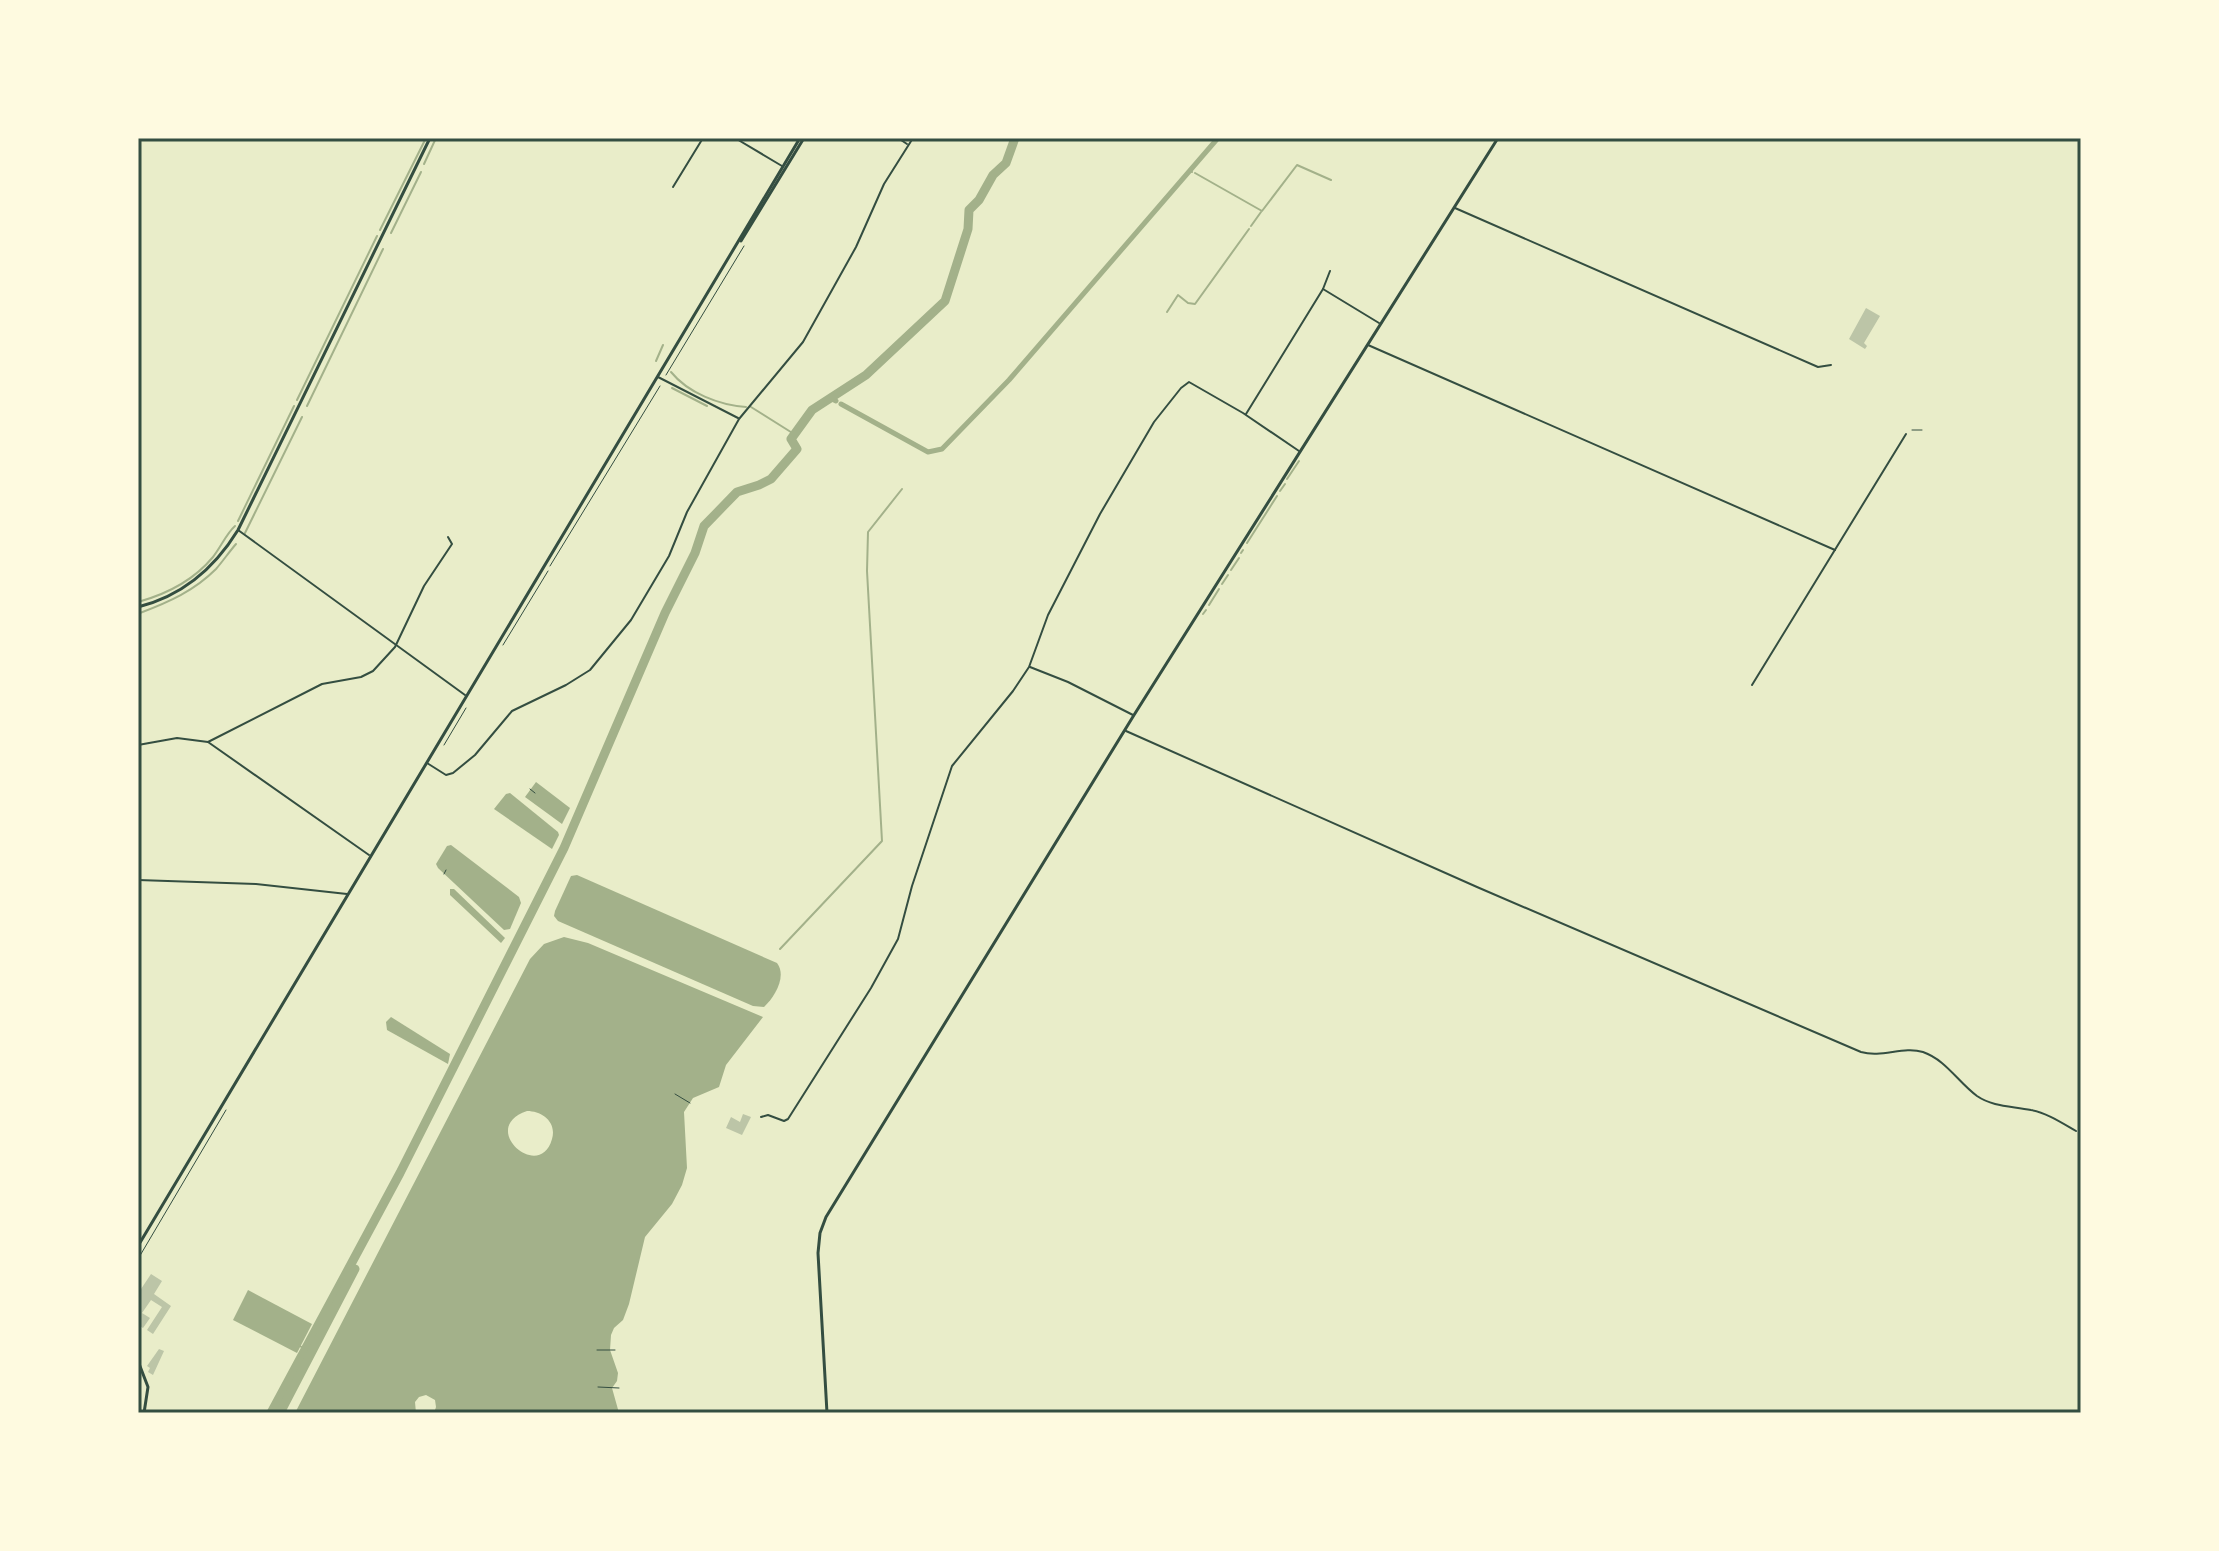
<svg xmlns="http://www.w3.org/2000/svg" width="2219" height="1551" viewBox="0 0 2219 1551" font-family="'Roboto Condensed',sans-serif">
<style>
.water{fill:#a3b18a;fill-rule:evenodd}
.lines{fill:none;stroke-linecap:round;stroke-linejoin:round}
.stream{stroke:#a3b18a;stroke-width:2}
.canal{stroke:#a3b18a;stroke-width:5}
.river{stroke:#a3b18a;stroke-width:9}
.building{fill:#bcc5a7}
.path{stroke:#344e41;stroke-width:1}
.minor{stroke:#344e41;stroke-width:2}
.tertiary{stroke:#344e41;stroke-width:3}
.neatline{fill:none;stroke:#344e41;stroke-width:3}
</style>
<rect width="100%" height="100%" fill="#e9edc9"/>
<!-- water -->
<g class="water">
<polygon points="536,782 570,808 562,824 525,797"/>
<polygon points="510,793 558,832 559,835 552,849 494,809 506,794"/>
<polygon points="451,845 519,897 521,903 510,929 504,930 438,868 436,864 447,846"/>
<path d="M577,875L777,963C787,976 775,997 764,1007L753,1006L558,921L554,916L555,911L571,876Z"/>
<polygon points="450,889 454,889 505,938 501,943 450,895"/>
<path d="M564,937L588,943L763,1017L726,1065L719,1087L693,1098L684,1112L687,1168L682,1185L672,1204L645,1237L629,1304L623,1320L614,1328L611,1335L610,1350L618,1373L617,1381L612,1388L619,1413H434L436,1407L435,1400L426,1395L419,1397L415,1402L416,1413H295L530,959L544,944ZM527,1111C542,1111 557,1122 552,1139C540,1183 477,1128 527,1111Z"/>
<polygon points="391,1017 450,1054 448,1064 387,1030 386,1022"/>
<polygon points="248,1290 312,1324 297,1353 233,1320"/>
</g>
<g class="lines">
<!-- stream -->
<g class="stream">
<polyline points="424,164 436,138"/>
<polyline points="1190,170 1192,172"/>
<polyline points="1195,173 1262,211 1297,165 1331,180"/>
<polyline points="1251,226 1261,212"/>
<polyline points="380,230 426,138"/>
<polyline points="391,233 421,172"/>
<polyline points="1167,312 1178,295 1188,303 1195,304 1249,229"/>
<polyline points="656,361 663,345"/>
<path d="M671,372C688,393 719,405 746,407"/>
<polyline points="672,388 707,406"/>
<polyline points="297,400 377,236"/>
<polyline points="307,406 383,249"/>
<polyline points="751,407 794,434"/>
<polyline points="1287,479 1299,461"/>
<polyline points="1280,491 1285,484"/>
<polyline points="238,521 294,406"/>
<polyline points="245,533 302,417"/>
<polyline points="1247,543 1277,496"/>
<polyline points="1241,553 1243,550"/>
<polyline points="1231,570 1239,558"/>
<polyline points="1222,584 1228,575"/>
<path d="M138,602C167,594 194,580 213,557C221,547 226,534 235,526"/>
<polyline points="1209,605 1219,589"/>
<path d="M140,613C169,602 194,591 216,569C223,561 229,552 236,544"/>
<polyline points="1203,614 1206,610"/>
<polyline points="780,949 882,841 867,571 868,532 902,489"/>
<polyline points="298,1345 305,1349"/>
</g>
<!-- canal -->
<g class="canal">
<polyline points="830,398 836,401"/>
<polyline points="841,404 928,452 942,449 1009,380 1218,138"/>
</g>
<!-- river -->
<g class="river">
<polyline points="271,1413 400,1173 564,848 665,613 695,553 704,526 737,492 759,485 771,479 797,449 791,439 812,410 866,375 945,301 968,229 969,210 979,200 993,175 1006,163 1015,138"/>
<polyline points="280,1413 355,1269"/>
</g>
</g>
<!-- building -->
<g class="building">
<polygon points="1866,308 1880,316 1864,343 1867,346 1865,349 1849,339"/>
<polygon points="743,1114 751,1117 742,1135 726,1128 731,1117 740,1122"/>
<polygon points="151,1274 162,1281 154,1294 171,1306 153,1334 147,1330 162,1307 151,1300 142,1313 150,1318 143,1328 138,1325 139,1292"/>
<polygon points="159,1349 164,1351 153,1375 148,1372 150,1368 147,1366"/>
</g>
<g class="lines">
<!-- path -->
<g class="path">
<polyline points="666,375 744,246"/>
<polyline points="1912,430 1922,430"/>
<polyline points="550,566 660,386"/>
<polyline points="503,645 548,571"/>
<polyline points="444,745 466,708"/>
<polyline points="530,789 535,793"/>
<polyline points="444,874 446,870"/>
<polyline points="675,1094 690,1103"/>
<polyline points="138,1259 226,1110"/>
<polyline points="597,1350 615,1350"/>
<polyline points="598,1387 619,1388"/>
</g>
<!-- minor -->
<g class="minor">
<polyline points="735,138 782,166"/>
<polyline points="898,138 907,144"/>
<polyline points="673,187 703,138"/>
<polyline points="1455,208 1818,367 1831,365"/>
<polyline points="1323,289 1379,323"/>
<polyline points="1368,345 1835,550"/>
<polyline points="658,377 738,418"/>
<polyline points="1246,414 1323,289 1330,271"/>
<polyline points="238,530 465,695"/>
<polyline points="1030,667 1068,682 1133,715"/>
<polyline points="1752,685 1906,434"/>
<path d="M1126,731L1477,887L1861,1052C1882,1058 1903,1046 1923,1052C1946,1060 1958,1082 1977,1096C1993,1107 2012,1106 2031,1110C2047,1113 2062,1123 2076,1131"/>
<polyline points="208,742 322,684 361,677 373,671 395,647 424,586 452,544 448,537"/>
<polyline points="138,745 177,738 208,742 369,855"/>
<polyline points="427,763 446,775 453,773 475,755 512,711 566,685 590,670 631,620 669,556 687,512 739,419 803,342 856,247 884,184 913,138"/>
<polyline points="138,880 256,884 347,894"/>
<polyline points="761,1117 768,1115 784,1121 788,1119 871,988 898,939 912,886 952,766 1013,691 1029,667 1048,615 1100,514 1154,422 1181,388 1189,382 1243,413 1299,451"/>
</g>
<!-- tertiary -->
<g class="tertiary">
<polyline points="741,241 804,138"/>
<path d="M138,607C182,596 214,569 238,530L430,138"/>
<polyline points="138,1246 800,138"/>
<polyline points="138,1361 148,1387 144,1413"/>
<polyline points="827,1413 818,1253 820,1233 826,1217 1134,715 1498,138"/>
</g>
</g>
<!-- border -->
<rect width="2219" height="1551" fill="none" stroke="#fefae0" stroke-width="280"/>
<rect x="140" y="140" width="1939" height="1271" class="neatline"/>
</svg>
